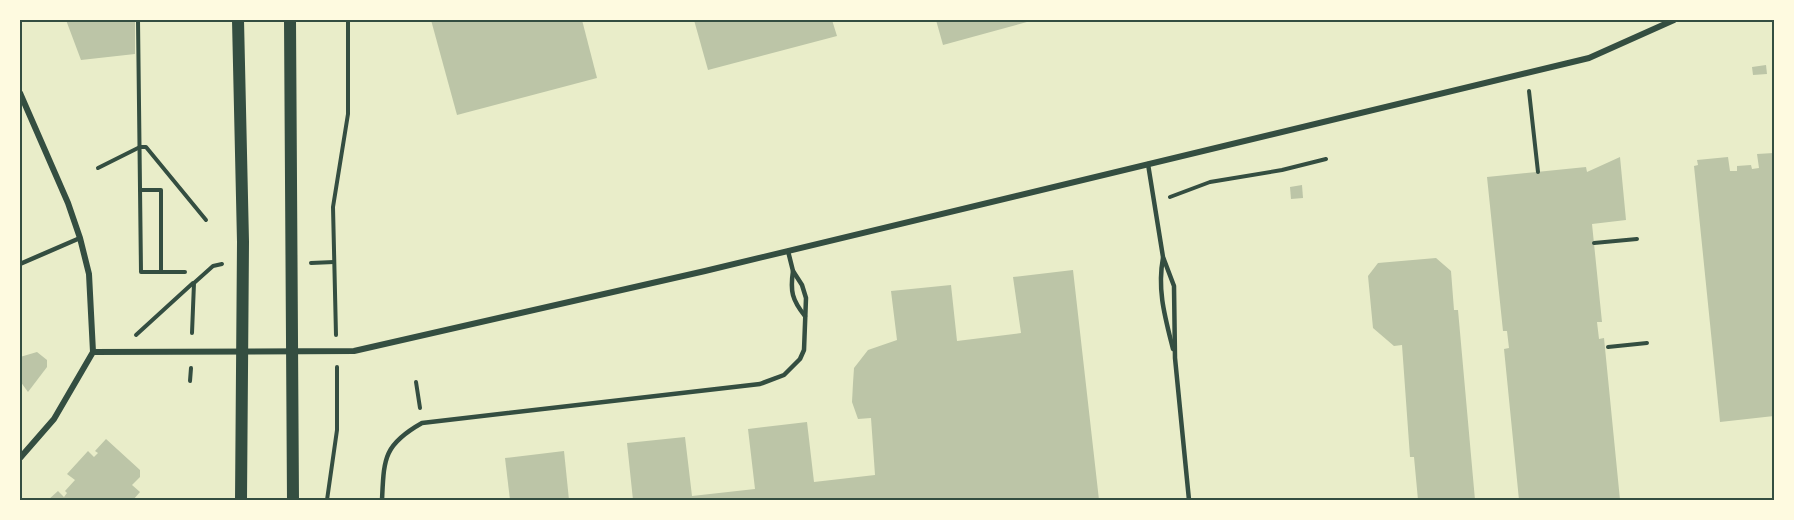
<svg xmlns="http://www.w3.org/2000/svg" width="1794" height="520" viewBox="0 0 1794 520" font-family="'Source Sans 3',sans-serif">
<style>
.building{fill:#bcc5a7}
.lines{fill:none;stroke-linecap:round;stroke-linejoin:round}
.path{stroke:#344e41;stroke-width:4}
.service{stroke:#344e41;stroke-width:4.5}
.minor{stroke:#344e41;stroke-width:6}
.secondary{stroke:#344e41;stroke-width:12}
.neatline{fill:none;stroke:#344e41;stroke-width:2}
</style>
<rect width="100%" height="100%" fill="#e9edc9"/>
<!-- building -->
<g class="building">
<polygon points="66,20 135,20 135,54 81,60"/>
<polygon points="431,20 582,20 597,78 457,115"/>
<polygon points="694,20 832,20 837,36 708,70"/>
<polygon points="936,20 1034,20 943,45"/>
<polygon points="1766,65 1767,74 1753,75 1752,67"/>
<polygon points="1774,153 1774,416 1720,422 1694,166 1698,165 1697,160 1728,157 1730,171 1737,171 1737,166 1751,165 1752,169 1759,168 1757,154"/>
<polygon points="1620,157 1626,220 1592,224 1602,322 1597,322 1599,339 1604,338 1620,500 1519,500 1504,349 1509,348 1507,331 1503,331 1487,177 1586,167 1587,172"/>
<polygon points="1302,185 1303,198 1291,199 1290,187"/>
<polygon points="1436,258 1451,271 1454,310 1458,310 1475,500 1418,500 1414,457 1410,457 1402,345 1394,346 1373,328 1368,276 1378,263"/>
<polygon points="1073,270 1099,500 633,500 627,443 685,437 692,496 755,489 748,429 807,422 814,482 875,475 871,418 858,419 852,402 853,383 854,368 868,350 897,340 891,291 951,285 957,341 1021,333 1013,277"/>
<polygon points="37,352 47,360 47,367 28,392 20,381 20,357"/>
<polygon points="106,439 140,470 140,477 132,485 140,492 133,500 48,500 58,491 64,497 67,493 65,491 75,480 67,474 88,451 94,457 98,453 95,451"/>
<polygon points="564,451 569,500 510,500 505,458"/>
</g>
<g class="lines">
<!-- path -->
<g class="path">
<polyline points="138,20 141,272 185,272"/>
<polyline points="1529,91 1538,172"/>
<polyline points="98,168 140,147 146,147 206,220"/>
<polyline points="140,190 161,190 161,272"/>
<polyline points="1170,197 1210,182 1282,170 1326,159"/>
<polyline points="1594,243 1637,239"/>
<polyline points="311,263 334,262"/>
<polyline points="192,333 194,283 213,266 222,264"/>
<polyline points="136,335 193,283"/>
<polyline points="336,335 333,207 348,114 348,20"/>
<polyline points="1608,347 1647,343"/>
<polyline points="190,381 191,368"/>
<polyline points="416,382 420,408"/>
<polyline points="327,500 337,430 337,367"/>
</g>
<!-- service -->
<g class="service">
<polyline points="1148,164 1163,257 1174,286 1175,358 1189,500"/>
<path d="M1163,258C1157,290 1165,317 1173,349"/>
<polyline points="20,264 80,238"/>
<path d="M793,271C790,291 792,300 805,316"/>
<path d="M382,500C384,459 383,445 422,423L760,384L784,375L800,359L804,350L806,298L802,285L793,271L788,251"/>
</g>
<!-- minor -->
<g class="minor">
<polyline points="20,93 68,203 80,238 89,274 93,352 54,419 20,458"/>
<polyline points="93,352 354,351 705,271 1589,58 1674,20"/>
</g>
<!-- secondary -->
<g class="secondary">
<polyline points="238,20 243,242 241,500"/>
<polyline points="290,20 293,500"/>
</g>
</g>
<!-- border -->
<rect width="1794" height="520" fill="none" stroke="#fefae0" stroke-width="42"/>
<rect x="21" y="21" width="1752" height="478" class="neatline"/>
</svg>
